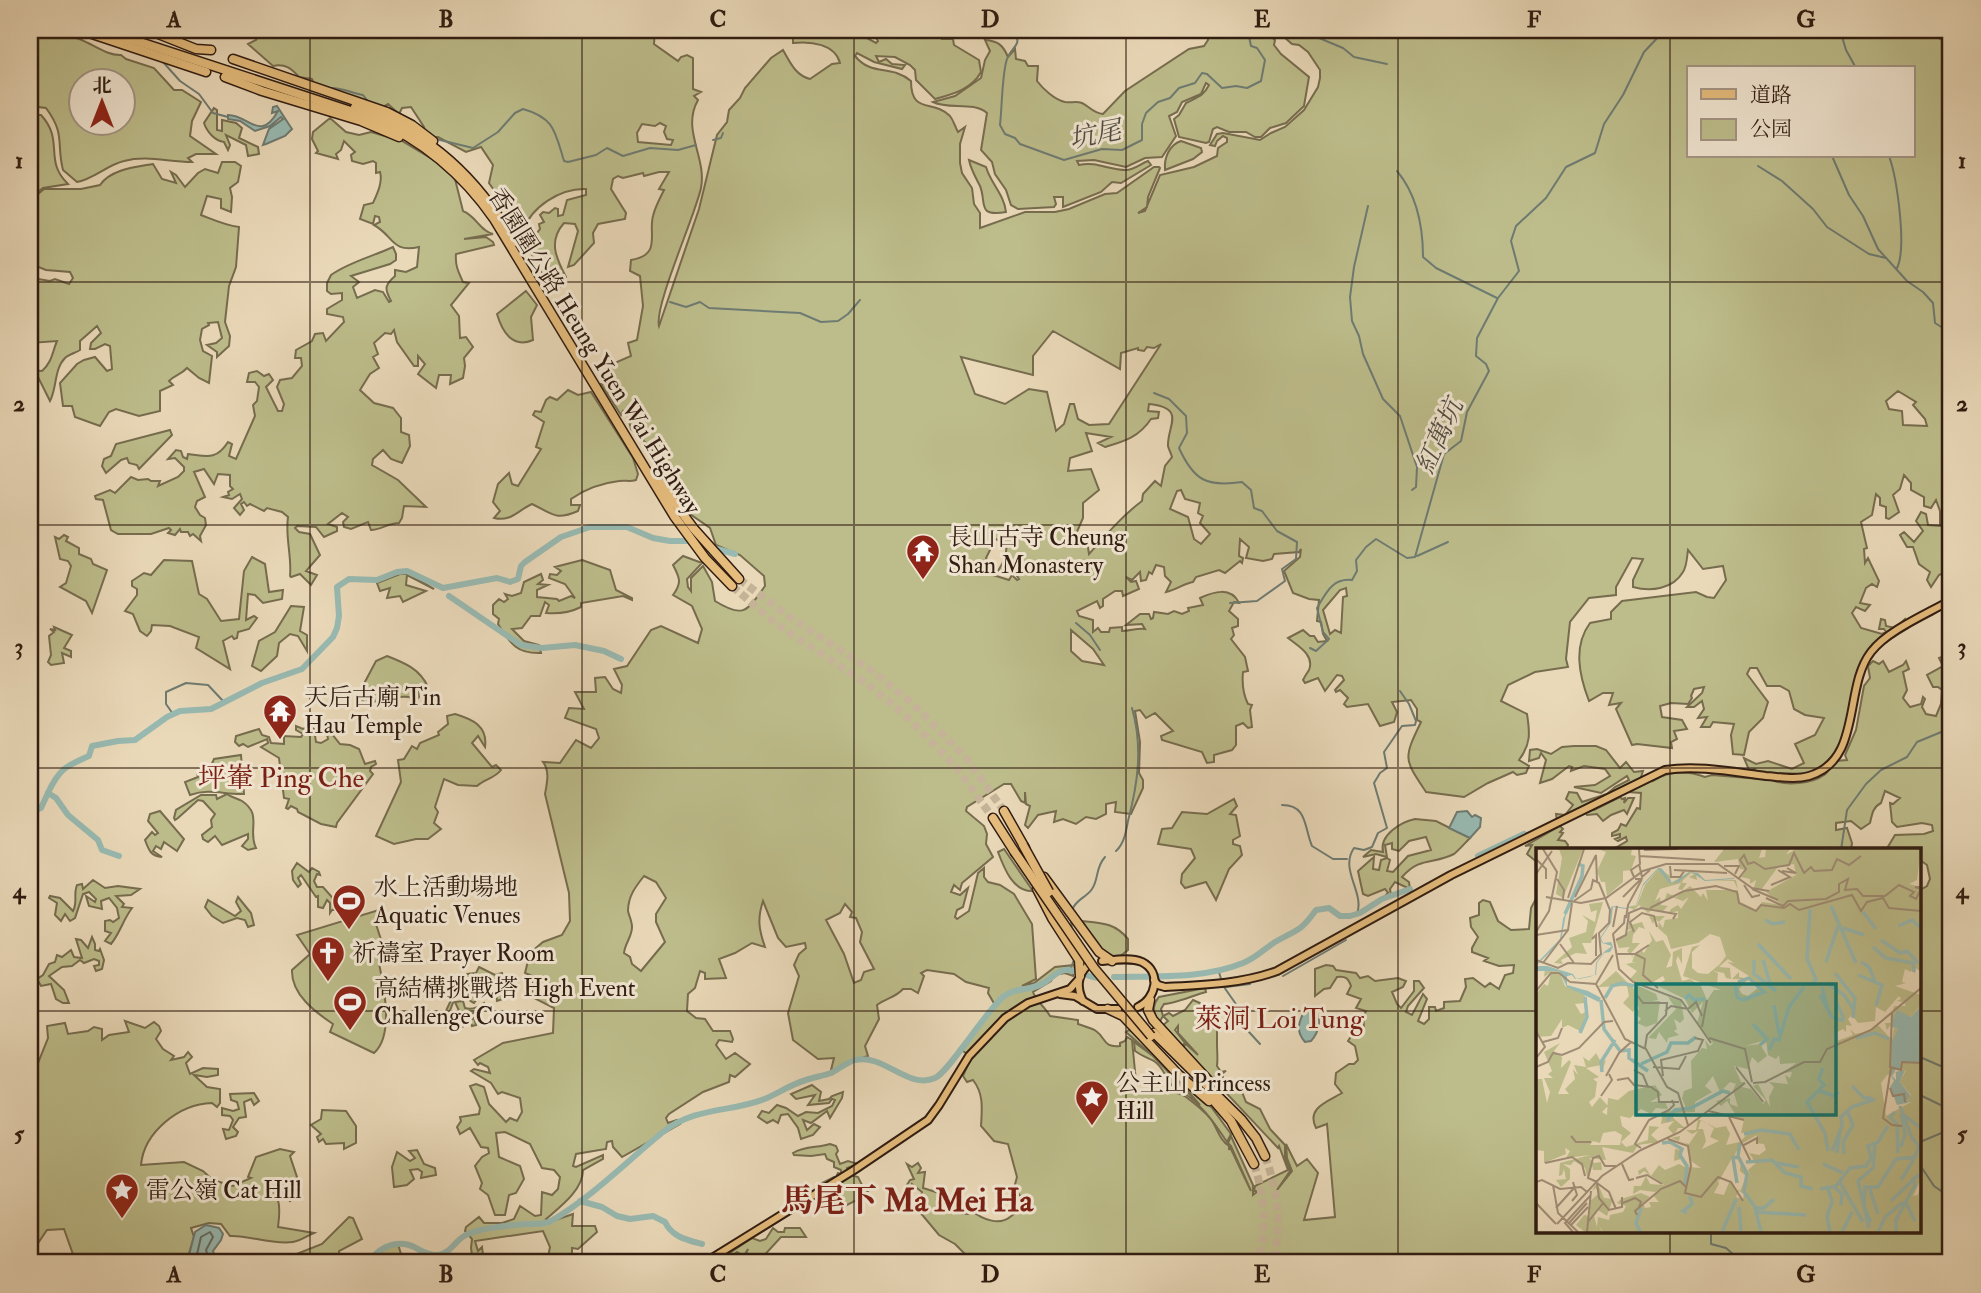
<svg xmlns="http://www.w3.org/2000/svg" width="1981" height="1293" viewBox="0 0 1981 1293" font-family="'IM FELL Double Pica','Noto Serif SC',serif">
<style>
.green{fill:#bdbd8b;stroke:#766c4e;stroke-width:2;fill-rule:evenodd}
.water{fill:#98bab2;stroke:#6e7b72;stroke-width:2}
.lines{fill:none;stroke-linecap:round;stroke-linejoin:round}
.shore{stroke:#646b62;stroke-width:2}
.stream{stroke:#6e7b72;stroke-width:2}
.river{stroke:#98bab2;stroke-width:6}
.highway-tunnel{stroke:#c5b397;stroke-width:8;stroke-dasharray:8 4;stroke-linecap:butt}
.major-casing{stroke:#301c11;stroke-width:10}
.highway-casing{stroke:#301c11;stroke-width:11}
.major{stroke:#e5bc7c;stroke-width:6}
.highway{stroke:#e5bc7c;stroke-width:8}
.highway-bridge-casing{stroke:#301c11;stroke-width:11;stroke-linecap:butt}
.highway-bridge{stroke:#e5bc7c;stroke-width:8}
.grid{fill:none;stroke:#301c11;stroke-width:2;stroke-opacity:0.55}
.labels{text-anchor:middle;stroke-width:6;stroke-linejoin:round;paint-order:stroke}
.street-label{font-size:24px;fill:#301c11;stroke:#f1e6d2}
.poi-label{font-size:24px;fill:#301c11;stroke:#f1e6d2;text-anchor:start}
.water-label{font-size:26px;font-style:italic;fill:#4f4b41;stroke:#f1e6d2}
.quarter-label{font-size:28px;fill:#7a1f14;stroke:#f1e6d2}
.district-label{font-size:32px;font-weight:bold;fill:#7a1f14;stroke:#f1e6d2}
.inset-river{fill:none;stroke:#98bab2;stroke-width:3.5}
.inset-road{fill:none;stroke:#a08d76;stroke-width:2}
.view{fill:#0f766e;fill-opacity:0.15;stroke:#0f766e;stroke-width:3.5}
.inset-edge{fill:none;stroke:#301c11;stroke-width:3.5}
.neatline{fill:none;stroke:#301c11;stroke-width:2.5}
.grid-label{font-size:23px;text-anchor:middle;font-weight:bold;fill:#301c11}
</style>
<rect width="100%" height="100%" fill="#ead9b9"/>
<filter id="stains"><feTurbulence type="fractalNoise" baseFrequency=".00286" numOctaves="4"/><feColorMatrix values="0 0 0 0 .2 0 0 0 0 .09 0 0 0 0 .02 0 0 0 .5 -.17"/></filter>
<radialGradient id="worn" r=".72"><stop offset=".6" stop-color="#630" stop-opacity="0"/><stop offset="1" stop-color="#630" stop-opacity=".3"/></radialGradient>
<!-- green -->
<g class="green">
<path d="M30,30C47,30 63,33 79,39C93,44 107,56 121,55L126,59L154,68L174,90H182L201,102L192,121L190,136L216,154H196L188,158L192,162C168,162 147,155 124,161C107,165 94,179 77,182L63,170C56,143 66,135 46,108L30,106ZM80,80H122V122H80Z"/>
<path d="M260,30H655L654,44L678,61L681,57L687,55L693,58V89L701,92L694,96L698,100C681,130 707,157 701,188C695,216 654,306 659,326L699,209L717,135L727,122L729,110L740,98L745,88L771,58L783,50C790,62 795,75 810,79L832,64L840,63C835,44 811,41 793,43V30H858L863,36L876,43L878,41L871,30H928L942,39H953L954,45L979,60L981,72C972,89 953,94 935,99L916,80L915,70L910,65L895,57L876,56L879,62L886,59L892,64L905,65L902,69L874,62L857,53L855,56C872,77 891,64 911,81C911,115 933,99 950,116C954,121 955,127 958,132L965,127L960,144V163L962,173L972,188L974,204L980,213V228L1025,212H1055L1069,209L1105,194L1117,193L1154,167H1159L1160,168L1148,197L1147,207L1138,213L1145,211L1160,175L1194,167L1217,156L1218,148L1227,142V138L1223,136L1217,141L1215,146L1210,145L1217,134L1223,133L1260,140L1271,133L1285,127L1304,110L1318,87L1320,78V70L1308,52L1299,45L1292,44L1276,30H1951V569L1939,575L1931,587L1927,580L1930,572L1919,564L1913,547H1907L1900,535L1904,532L1914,542L1923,531L1916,521L1921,512L1926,514L1928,525L1940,526V511L1936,500L1931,508L1924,506V497L1911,490V483L1904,475L1900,489L1893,495L1899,512L1889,519L1886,518V507L1880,505V498L1876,494L1872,515L1861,522L1867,548L1864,549L1865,563L1868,558L1879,581L1877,587L1872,584L1866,588L1860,603L1870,605L1865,611L1856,607L1852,613L1861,628L1882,634L1886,632L1884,629H1879L1881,619L1885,620L1886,626L1895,628L1905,619L1908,628L1878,647L1866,663L1844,743L1822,769L1801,776L1757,774L1755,769L1749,770L1744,758L1756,764L1768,761L1792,769L1804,763L1795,744L1815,735L1824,718L1805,715L1794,709L1789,691L1780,686H1767L1757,668H1750L1747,674L1768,702L1763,718L1749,732L1744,755L1733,754L1731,735L1734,724L1713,722L1710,727H1701L1707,717L1698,718L1704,709L1702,701L1694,707H1687L1702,693L1704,687L1694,689L1691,696L1692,698L1688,704L1671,703L1660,706L1662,717L1682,720L1687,729L1674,731L1677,739L1671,742L1672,748L1637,744L1632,745L1616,709L1621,703L1609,705L1613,693H1603L1589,701C1579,675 1573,646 1590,623L1611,619V612L1622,601L1696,592L1707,597L1714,598L1726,580L1723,566L1703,569L1688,550C1687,556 1687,566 1683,572C1673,589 1651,592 1633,587V580L1643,559L1632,558L1616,587V595L1589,598L1570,622L1566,659L1568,667L1535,672L1508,685L1501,701L1527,714C1530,733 1531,744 1519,760L1529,766L1526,773L1517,775L1513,772L1488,783L1464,797L1426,792C1404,759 1403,759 1421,722L1417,720V709L1411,700L1392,702L1397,712L1394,722L1380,726L1368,704L1347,707L1344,704L1348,698L1340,690L1336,692L1335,690L1344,680L1342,676L1337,675L1325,691L1318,678L1305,683L1303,680C1305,676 1307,673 1309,670C1315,655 1298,646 1288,638L1303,630L1310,636H1314L1318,642L1327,641L1323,634L1321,622L1317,621L1319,600L1309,599L1293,593L1284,571L1300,557L1301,549L1299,552L1274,554L1272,559L1263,561L1246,558L1249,547L1240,539L1239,556L1243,558L1242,563L1240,561L1225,573L1219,570L1196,577L1193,582C1185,583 1176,590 1166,592L1171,582L1165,576L1164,567L1156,565L1152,574L1149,572L1146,580L1141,581L1140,572L1132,580L1126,577L1131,582L1136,581L1139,589L1123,596L1122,591H1115L1103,599V606L1100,608L1097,601L1077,611L1079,616L1093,620V632L1098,628L1101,632H1109L1110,628L1122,627V631C1131,631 1136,628 1145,629L1142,624L1126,625L1140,614H1149L1151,619L1153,618L1154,612L1168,614L1174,611L1182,614L1189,611L1188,608L1203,605L1200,598C1213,592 1231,586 1239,603L1234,602L1229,611L1238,619V626L1232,628L1234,635L1231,639L1245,657L1248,671L1243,672C1242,682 1243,694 1248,704L1252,705L1250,710L1252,727L1248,728L1243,723L1236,726V745L1232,750L1214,755V762L1207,763L1202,752L1162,740L1161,736L1173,731L1155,713L1146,718L1140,710L1135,711L1140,742L1139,773L1143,780V788L1131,814L1115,812L1116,802L1106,804V814L1096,819L1086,817L1076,824L1063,819L1054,822L1056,811L1038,815L1028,828L1025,825L1030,806L1026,804L1025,792V803L1021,801L1011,784H1004L967,807L966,811L984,826L987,834L986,844L993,857L962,883L960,890L954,885L951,892L960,895L968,888L963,907L957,910L955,917L957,919L969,911L978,873L984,868V877L988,882L1000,885L1014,894L1032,924L1036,979L1022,986L1034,983L1055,967L1075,965L1073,976L1065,973L1054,975L1051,981L1033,992C1036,1001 1045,1007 1050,1016L1078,1020V1024C1083,1026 1092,1028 1096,1031C1106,1038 1103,1048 1120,1046V1043L1125,1041L1127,1037L1132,1040L1137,1092C1153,1098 1170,1086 1186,1097C1194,1103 1204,1111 1211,1119C1217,1128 1220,1141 1229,1146V1150L1230,1147L1251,1191L1231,1146L1228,1143L1231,1136L1253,1185V1195L1258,1191H1254L1255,1186L1288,1170L1279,1146L1278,1148L1183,1047L1186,1044L1198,1055L1178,1033V1026L1175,1030L1185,1043L1182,1046L1162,1026L1168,1021L1163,1016L1159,1023C1154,1014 1151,1006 1159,997L1205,988L1206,992C1194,995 1174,1004 1164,1004L1161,1009L1163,1016L1169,1013L1173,1016L1185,1010L1193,1000C1219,1010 1217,1018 1217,1044C1217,1052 1218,1058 1217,1066L1221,1072L1226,1071L1220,1075L1223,1077V1087H1240L1246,1102L1260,1109L1270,1129L1285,1145V1158L1290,1171L1277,1190L1292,1171L1287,1158L1286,1144L1297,1166L1307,1159L1318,1173L1304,1220L1335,1217L1327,1124L1316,1128C1306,1108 1327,1102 1342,1093L1335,1084L1336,1073L1349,1064H1354L1358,1060L1355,1046L1348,1041L1356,1029L1364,1027L1363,1017L1366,1011L1356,1008L1361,999L1347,994L1351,986C1348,978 1346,976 1337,977L1330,988L1324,989L1315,996V969L1326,965L1333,966L1336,970L1356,973L1360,978L1368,976L1375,981L1398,978L1406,981L1403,987L1392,992L1397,1004L1401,1008L1414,991V981H1419L1424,988L1408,1006L1406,1012L1412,1015L1423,994L1427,999L1418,1021L1424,1024L1429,1019V1007H1435L1436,1011L1444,1008V1002L1460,1001L1466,987L1465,979L1473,978L1485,987L1490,983L1499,989L1505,975L1513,973L1514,965L1499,966L1484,961L1488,958L1472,952V948L1478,937L1471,927L1470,918L1479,915V903L1483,900L1490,902L1498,921L1511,930L1529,929L1531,908L1538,895V1232H1920V890L1927,886L1930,879L1927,865L1920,860V850H1886L1895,835L1924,834L1933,831L1932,825L1922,823L1897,827L1892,822L1890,803L1893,804L1900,798L1885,791L1881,803C1873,807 1872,814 1870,823L1861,829L1851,821L1836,823V830L1847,828L1852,843L1851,850H1612L1627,841L1626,837L1618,841L1615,839L1620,837V834L1612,836V833L1618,830L1621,824L1626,826L1637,808L1640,809L1641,793L1628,792L1651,778L1653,781C1670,770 1688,771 1705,777L1712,775L1772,780C1785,786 1812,784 1824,775C1828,773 1832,765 1835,761L1847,760L1845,755L1856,730L1864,686L1870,678L1868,666L1873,661L1879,664L1883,661L1889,672L1903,665L1906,661L1909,669L1903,672L1907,690L1903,698L1910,707L1921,704L1923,697L1925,699L1922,707L1926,714L1936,716L1941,704L1942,690L1938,687H1933L1927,675L1943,666L1939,658L1951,653V1263H988V1261L968,1257L955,1244L939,1235L919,1211L918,1205L922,1192L912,1184L910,1195L906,1193L905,1188L910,1180L914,1179L907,1164L912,1167L918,1163L921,1168L918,1173L925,1172L923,1188L955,1198L957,1200L952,1205L954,1213L968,1214L972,1211C982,1219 999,1226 1010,1217C1017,1212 1017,1210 1025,1208L1021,1197L1014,1188L1017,1177L1008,1144L994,1141L981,1126C982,1109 984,1094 973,1080L967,1082L963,1076L976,1046L968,1054L959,1049L998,1004L995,1005L988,993L989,988L966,982L954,974L927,970L921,973L924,976L918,993L911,989H903C895,998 886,998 877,1005L879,1019L865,1046L868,1056C855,1059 844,1068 831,1070L834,1058L818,1059L793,1040L788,1013L799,976L794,965L799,954L806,948L805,943L786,947L778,938L763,901C757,919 759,930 765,947L752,943L735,953L719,959L726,978L705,979V973L700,971L695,988L688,994L687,1011L696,1018L705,1019L713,1031H730L733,1039L732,1042L719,1040L716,1045L726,1059L735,1053L750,1064L735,1077L730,1075L729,1082L703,1092L669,1114L666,1118L668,1123L677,1120L680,1124L622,1157L613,1147L612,1141L607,1142L606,1149L576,1154L573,1166L576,1167L603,1155V1159L583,1170C583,1190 560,1207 546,1219L550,1222L573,1214L572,1226H595L597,1232L578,1249L572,1248V1256L587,1259L560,1263L548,1257L550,1247L543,1231L475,1241L478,1251L482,1247L484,1263H473L471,1248L472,1239L465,1231L466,1227L479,1217L484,1223H502L514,1219L520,1206L535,1216L541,1215L542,1192L552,1195L558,1189L560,1177L554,1170L542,1168L530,1144L505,1132L496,1133L499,1157L520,1166L524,1179L516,1193L509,1195L505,1215H495L488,1195L480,1189L482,1183L475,1166L482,1157L489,1153L488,1148L481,1147L470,1128L460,1134L457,1127L461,1121L460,1117L479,1114L480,1108L470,1086L476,1084L484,1087L489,1104L506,1122L510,1118L517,1121L522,1112L520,1098L502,1092L498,1094L491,1083L471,1071L474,1069L490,1073L488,1067L480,1063L478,1065L474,1060L503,1043L553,1033L554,1008L532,997V976L525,973L530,953L543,942L562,935L570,921L569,893L545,794C547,783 550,771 543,762L560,763L576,740L591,748L599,738L596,729L565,718L569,708L584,709L575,692H596L595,678L605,677L613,689L621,693L622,685L614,669L627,666L651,630L661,626L698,643L702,629L692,606L673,595C682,583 680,578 673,565L683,556L702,563L687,579L688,587L691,591V578L703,566L712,582L715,601C744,619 747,611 765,586L764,576L740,555L716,545L710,528L677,505L672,491L674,487C670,480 664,476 659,470C654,464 658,460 655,454C651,448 636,432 631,429L628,417L623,411L621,415L601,384H606L604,376L610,365L631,356L628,343L637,340L643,306L640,276L630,271L631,260C662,255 648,234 653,216C655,207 660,198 664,190L659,189L669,172H659L644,176L643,173L623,178L618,176L613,179L611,189L626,213L625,219L598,224L593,233L594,243L574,265L568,267L578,231L575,224L564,223C548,241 556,258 566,277L557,291C552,285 544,275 539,269C532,259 532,248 522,238L530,226L533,228L534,237L540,229L539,224L544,222L540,215L543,212L549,213L555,208L558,209V216L563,215L567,200L586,195V189C560,188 531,207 523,231L489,183L493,165L481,147L466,152L438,137L426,138L424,127L411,107L402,108L399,114L388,104L381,108C358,98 342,92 316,89L312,79L299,77C292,69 285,63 273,66L248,44L256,40ZM1689,68H1913V156H1689ZM660,123L666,126L664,132L667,139L673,140L671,145L638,142L637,133L642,124L655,126ZM1053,331L1120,369L1121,353L1138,348V350L1144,351L1147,347L1154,348L1161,344L1109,424L1089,425L1078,419L1074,404H1070L1064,424L1056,431L1047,392L1029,389L1005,404L975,394L961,357L1033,375V356ZM1898,391L1916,402L1913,405L1925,419L1927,426L1903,425L1902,411L1889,409L1886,401ZM1149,404C1187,408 1167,426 1168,446C1169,450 1171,453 1172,457L1165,466L1161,486L1155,481L1143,494L1142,501C1122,516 1106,535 1089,554L1086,534H1076L1083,518V503L1099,490L1091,469L1068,471L1070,458L1092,451L1086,433L1111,437L1098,443L1105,447C1125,441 1139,437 1151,419L1158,418L1159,412L1148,411ZM1181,490L1185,499L1200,503L1198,513L1203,516L1200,523L1210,534L1201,544L1194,539L1188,517L1170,509L1177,491ZM991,537L1007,544L1005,559L998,571L1015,573L1019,579L1017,580L1012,575L1009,580L990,574L993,562H988L986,558L990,550ZM1346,588L1347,596L1343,597L1341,633L1335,630L1330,634L1323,610L1340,590ZM1071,630L1093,649L1104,665L1082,661L1071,651ZM644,876L656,882L666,898L656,914V922L665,942L641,971L632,964L630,957L624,953C625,943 632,937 632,927C632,921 629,916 628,911C628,896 636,886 644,876ZM845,904L852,912L850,917L856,918L862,932L860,942L874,969L864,972L861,980L854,983L844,954L826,920L840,913Z"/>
<path d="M1207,30H1263L1275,40L1274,45L1281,54L1309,77L1304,106L1286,123L1270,128L1261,137H1255L1246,132H1229L1217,127L1213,129L1209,142L1206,143L1179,137L1174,119L1179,115L1186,103C1197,97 1203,97 1209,85L1206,83L1201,94L1182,102L1177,112L1169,116L1176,136L1162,157L1145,158L1126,167L1094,160L1077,161L1079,165C1096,161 1109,170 1126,170C1134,170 1140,164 1148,161L1151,165L1121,183L1112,182L1101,192L1063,207V197H1054L1056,204L1054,207L1018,209L1011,205L1006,190L995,174L992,162L981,150L987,113C973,101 949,110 933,102L955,96L981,78L985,60L990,51L985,40C998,41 1003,45 1008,57L1015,49L1016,59L1025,61L1028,66H1038L1037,81C1043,89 1055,100 1065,102C1072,103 1076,101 1082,103C1090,107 1093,113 1103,114L1125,91L1189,49L1204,46L1208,40Z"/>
<path d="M214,108L217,110V130L222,131V120L236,123L242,128L239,138L258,147L259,154L248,156L246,145L226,135L230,145L228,150L224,142C215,141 207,132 204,123Z"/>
<path d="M30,115H41C65,141 43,160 68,184L43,188L30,198Z"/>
<path d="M330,118L346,132L359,135L371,132L402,141L442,165L455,179L463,211C476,216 480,231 493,234L464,239L486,237L493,242L494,245L456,254C455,265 458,271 463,282L469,283L451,305L459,316L460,338L466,337L473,347L464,358L465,366L463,378L450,384L451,375H439L436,388L418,374L425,364L418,356V366H414L397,342L394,330L391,334L385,333L374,343L378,354L373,357L379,368L370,374L360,390L374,403L393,408L401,418V432L409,435L410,446L402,463L391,459L383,450L373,459L372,465L398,480L426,507L404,506L402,518L399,523C388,523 381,530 371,530L368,522L351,529L344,527L343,522L348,517L342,513L328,524L337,527V531L324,537L316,527L297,526L295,528L299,532L310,534L320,555L306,571L317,575L311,585L300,574L291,577L290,576C292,556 285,537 288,517L282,512L267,508L264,511L250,504L247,506L244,502L241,504L244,510L240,515L234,508L242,499L240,494L232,499L223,497L229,495L228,492L233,489L230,486V475L218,474L214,484L204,469L194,472L205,497L197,501L195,507L200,515L205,518L206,525L200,536L201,541L193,534L190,536L188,532H181L180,529L175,535L168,533L171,530L169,528L151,534H118L111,530L103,500L96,499L95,496L110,490L115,493L131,477L138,480L148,479L151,481H160L158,486L178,477L184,471V467L175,458L168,459L176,450L181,451L183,457L187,459L188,454C206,456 216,461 228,442L232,444L229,456L236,459L255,416L253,405L257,401L259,387L255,382H247L249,373L257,371L264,376L269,374L273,380L266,387L278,411H282L284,404L277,387L280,380L292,378L302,366L301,358H295L296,350L312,341L315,334L323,333L326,341L344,322L343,317L327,314V309L342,300V293L331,294L327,291V283L331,275C349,262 374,256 393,247L396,254V260L390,264L351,276L359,282L353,287L357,298L375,290L383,292L389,302L391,301C384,288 385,285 395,276V270L406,272L417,267L419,247C391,253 394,236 374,225L380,222L379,217L375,216L373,224L360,219L364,205L373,203C377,194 383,182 380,172L376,173V163L373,161L363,164L352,161L351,155L355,152L344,141L341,150L336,154L338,159L316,153L318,151L312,139L313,132Z"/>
<path d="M1181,141L1201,148L1202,152L1193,159L1165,170C1164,158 1169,145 1181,141Z"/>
<path d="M969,160L986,167C991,184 1004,194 1006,212C976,217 987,203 980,186C976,178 971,170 969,160Z"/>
<path d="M222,162H235L241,166L238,182L230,188L232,197L231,212L221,208V199L207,196L201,215C214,220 224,225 239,227L236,267L229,286L225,322L230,336L229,346L217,357V352L207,345L216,343L222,338L218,322L208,323L209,325L202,329L200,340L203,351L212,356L209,383L199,378L187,368C181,375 174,375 169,381L173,385L160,391V411L139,416L116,409L109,412L100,426L75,417L72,406H63L60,383L77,364L84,360L95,357L107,371L112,369L110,346L105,344L95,349H90L91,343L101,333L97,326L80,341V350C75,353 68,355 65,358C54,369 57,388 50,401L38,377L30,378V370L42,371C52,362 52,353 57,341L30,343V314H32L30,271L38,273V279L50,281L55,279L69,284L73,278L70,272L46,270L36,266L32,254L35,243L30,235V201L44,189H81L100,185C111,169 136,167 153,164L162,179L176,183L171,172L176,175L185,187L198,173L205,169L218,173Z"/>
<path d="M526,291L537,305L531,317L533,340C512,349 502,331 497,314Z"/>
<path d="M568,390L578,395L591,392L633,458L638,474L636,480C629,482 626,480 619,481C602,483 585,489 571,499V505H580L578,511C555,521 553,514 532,504C517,511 511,522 494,518L500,511L493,502L498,484L509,473L512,484L518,486L541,449L536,447L544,422L533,415L535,411L541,412L546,400L550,397L557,400Z"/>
<polygon points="170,430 172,435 139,469 137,465 129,463 127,458 121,460 106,473 102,466 104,459 111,456 116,444"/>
<polygon points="64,535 68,537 66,541 79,548 79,554 91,559 93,564 107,570 92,613 86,601 60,587 66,583 71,566 68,561 60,559 55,537 59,539"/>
<polygon points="252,557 265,564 269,592 283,590 282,599 263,603 255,595 248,594 246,620 254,616 257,618 249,629 238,632 237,638 234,639 232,636 223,641 230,669 196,648 199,637 170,626 152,625 151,631 147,636 140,631 133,614 125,611 137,595 137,589 132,586 132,581 144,573 151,575 164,560 192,561 199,594 207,599 221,621 239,619 244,571"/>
<path d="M582,560L610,570L616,590L632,598V600L623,596L581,603V607C571,612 557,614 546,613L549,605L545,602L540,616H531L522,628L512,629L524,641L539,645L541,653C516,654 510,643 498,624L499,619L493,614V605L499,599L504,602L508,599L505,594L512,596L521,593L524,582L541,574L543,580L538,584L548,585L537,590V597L557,599L559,601L571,596L575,598L565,584L549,578L550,574L557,575L561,571L555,567Z"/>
<polygon points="400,574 410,574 434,589 407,575 406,585 426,591 403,602 400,596 387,598 390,588 380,591 377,583"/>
<polygon points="291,606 304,607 300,631 307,635 307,651 298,636 290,634 279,643 277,656 261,671 252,666 259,641 275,632"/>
<polygon points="54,627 72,635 64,648 71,651 71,657 62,653 64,663 51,665 48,662 51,655 49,636 54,632 50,629 55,630"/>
<path d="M387,656C405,663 420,669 428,687L417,685L419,697L413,704L410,697C393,696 381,699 366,705L358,695L376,661Z"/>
<path d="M455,714C472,719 488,726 485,747L478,736L472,743L492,767L496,765L501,770C495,778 485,779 477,786L458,785L444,779L435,807L438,812L434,823L441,829L428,839H416L394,844L376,836L401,782L398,760L404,759L412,746L417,749L420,743L439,735L438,732L448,724L447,716Z"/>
<polygon points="325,724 330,724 332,734 340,744 350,745 359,749 365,764 375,761 376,764 371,767 370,771 373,774 337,823 336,827 321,824 298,812 297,809 291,806 288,809 286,808 289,799 284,798 279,758 261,747 268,743 267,739 248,747 243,744 239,746 235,742 236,736 259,729 262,735 269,737 271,743 284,744 284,736 301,737 303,734 296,730 296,726 303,729 310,726 314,729 316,742 321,743 328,739 327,734 321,726"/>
<polygon points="1574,746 1596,746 1606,750 1620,768 1626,762 1634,772 1643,771 1641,777 1644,778 1557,821 1556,814 1565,815 1573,805 1566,799 1569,792 1577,793 1582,802 1607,794 1615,787 1629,780 1627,776 1601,793 1574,787 1595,785 1610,776 1605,769 1584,766 1571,771 1572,767 1569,766 1552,779 1540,783 1546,760 1541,753 1539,758 1529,761 1530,750 1537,749 1551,754 1562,747"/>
<path d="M241,755L244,794C225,795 210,788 190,795L185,782L198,777L197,772L201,768H210L214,759Z"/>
<path d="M227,794C232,798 237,798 242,801C263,815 247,830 256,848L248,850L242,846L248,839V834L222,845L215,836L208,842L203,839L202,835L212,827L211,820L215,814L203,801L198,800L178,818L175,820L174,818L176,810L201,795H216L217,799Z"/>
<polygon points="1620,797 1622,799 1625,798 1624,803 1628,798 1634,798 1627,814 1624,810 1611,815 1603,821 1597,814 1587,815 1584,811 1594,810"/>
<polygon points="1234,799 1237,806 1230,814 1236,815 1240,836 1233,840 1233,844 1240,846 1242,855 1229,869 1216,900 1206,882 1185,888 1181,883 1182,874 1195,858 1191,849 1158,844 1162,829 1172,828 1182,812 1207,814"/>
<path d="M160,811L184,839L177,851L164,842L161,849L156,846L153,851L162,857C151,856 149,851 145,840L152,832L155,835L158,833L148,821L150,814Z"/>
<path d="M1415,819L1436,821L1470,838C1465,843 1459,850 1454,854C1432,865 1421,856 1402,877L1409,882L1410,889L1395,882L1390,889L1391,895L1382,899L1388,893L1385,889L1368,896L1363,894L1358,871L1374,857L1373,869L1379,870L1381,860L1387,858L1390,860L1387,871L1393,872L1408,856L1431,850L1426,837L1409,841L1399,851L1392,849V843L1385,845L1387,857L1376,854L1363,857L1371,850L1383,852C1379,835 1401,822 1415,819Z"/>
<polygon points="1560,826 1563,829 1560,832 1563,833 1558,840 1565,841 1568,845 1566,850 1538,850 1538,863 1527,854 1532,845 1525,846"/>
<path d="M1004,849L1033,891C1013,892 1004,868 998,852Z"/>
<polygon points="297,863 309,872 312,868 319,872 320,875 317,874 314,881 317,887 323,887 338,904 334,904 334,908 340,906 342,910 332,910 330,913 330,903 327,900 323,908 318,907 318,896 316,897 301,875 298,878 301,884 298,887 293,880 292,871"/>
<path d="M93,880L105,888L118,886L140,889L131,895L116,896L124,904L122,907L132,908C123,920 120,933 111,944L105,941L111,933L105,931V921L110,920L113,922L119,918L117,908L109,898L101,901L102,909L89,906L86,896L95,902L96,899L89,892L83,894L75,918L70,921L65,914L61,921L55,915L57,903L49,898L50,896L60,898L73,911C78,902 73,895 77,885L82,884L83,889Z"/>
<polygon points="238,897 251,913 254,925 248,927 245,920 237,918 223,923 212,916 205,907 208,900 235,916 241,911 236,902"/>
<path d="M382,909V917L375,921L385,952L377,954C382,978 396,1034 374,1053L330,1032L333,1024C315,1012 291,994 292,970L310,954L297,935Z"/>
<path d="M1082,921C1102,923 1115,923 1128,939V950L1119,957L1104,954Z"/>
<polygon points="92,937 95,944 95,950 99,951 100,949 104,960 102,969 96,971 94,966 99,965 99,961 94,959 84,963 80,960 72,966 62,967 49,976 64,990 69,1003 63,1003 56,999 51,984 41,986 37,979 43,975 49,964 55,962 57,955 62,957 71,950 74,957 82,958 76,939 81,940 88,948"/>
<path d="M479,967L495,975L502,973L508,993L503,995V999L497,1001L496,991L501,993L498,980L488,984V987L484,988L479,981L476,982L477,988L475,990L471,981L468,990L480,995L474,1003C464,998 459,990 461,978L465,980L467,974L476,973Z"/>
<path d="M452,998L454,1000L448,1016L461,1015L455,1002L463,1001L465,1008C472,1010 479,1007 484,1003L487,1007L462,1018L464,1023L474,1018L476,1025L472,1026L471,1023L450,1032L446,1026L457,1024L453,1020H446L445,1013Z"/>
<path d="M125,1021L145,1028L154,1022L159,1026L161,1031L156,1039L163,1049L174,1056L171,1060L184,1057L188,1052L192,1057L186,1063L190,1074L203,1068L218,1069V1075L207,1077L194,1075L207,1087L220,1089V1103L217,1107L212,1103C179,1104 144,1132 141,1165L184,1162L203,1171L213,1180L233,1186L251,1178L248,1177L256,1157L280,1149L294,1152L290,1156L301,1189L290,1201L283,1195L278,1181L267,1180C280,1200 281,1204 278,1227L314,1233C307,1236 300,1241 293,1242C271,1245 249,1235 230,1236L221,1224L209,1223L191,1228L194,1237L186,1263H81L75,1260L64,1229L47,1230L30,1255V1083L48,1038L47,1026L65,1023L68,1034L88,1031L94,1027L102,1029V1040L109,1035L129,1032Z"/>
<path d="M1129,1030L1139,1036L1212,1108L1231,1134L1227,1142C1215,1124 1205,1109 1188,1096C1182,1091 1175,1090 1170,1083C1165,1076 1163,1067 1154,1061C1148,1058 1142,1056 1135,1051L1134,1042L1153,1056L1200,1105L1171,1072L1126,1032Z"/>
<polygon points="812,1085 821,1092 819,1101 829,1099 832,1096 843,1092 842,1098 830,1118 827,1111 811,1123 803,1120 807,1130 814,1124 820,1127 813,1135 801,1139 798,1128 788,1114 781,1115 778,1123 773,1120 767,1123 758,1117 762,1111 769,1113 777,1105 786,1108 798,1116 806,1112 818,1113 832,1106 835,1100 832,1099 829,1103 808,1105 815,1095 796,1099 791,1094"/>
<polygon points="254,1093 259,1101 254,1105 251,1099 244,1102 246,1117 239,1118 233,1127 238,1132 236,1136 226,1139 223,1129 229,1130 233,1120 230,1116 222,1115 222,1108 233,1111 239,1109 237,1102 231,1100 230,1094"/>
<polygon points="322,1110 346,1111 356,1126 356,1143 344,1149 344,1143 326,1144 323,1139 319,1142 317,1137 321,1134 311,1125 321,1119"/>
<path d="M830,1144L836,1146L838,1151L836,1154L840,1164L848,1161L858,1164L847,1168V1174L858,1177L863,1187L868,1191L857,1200L839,1209L827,1204L831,1196L825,1193L821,1195L820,1191L832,1181L820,1186V1184L834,1177L837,1182L839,1180L837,1175L838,1173L841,1174V1170L834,1167V1162L827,1159L825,1154L811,1156L794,1155L793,1153C805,1146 817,1148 830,1144Z"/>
<polygon points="417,1150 424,1164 435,1168 436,1175 421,1178 422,1172 418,1169 410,1170 414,1179 407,1185 394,1187 392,1167 397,1152 410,1161 415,1158 409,1151"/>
<polygon points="349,1217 353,1218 362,1239 339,1251 339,1263 274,1263 322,1244"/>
<polygon points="773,1228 778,1232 784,1232 785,1228 800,1228 806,1237 781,1237 758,1262 744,1259 748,1249 744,1256 737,1252 731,1257 723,1259 722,1253 728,1250 731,1252 752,1238 760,1241 766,1239"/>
<path d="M398,1244L401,1254C416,1254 419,1261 431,1263C439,1264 441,1260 448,1263H368L384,1247Z"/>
</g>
<!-- water -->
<g class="water">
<path d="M277,106L292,129L285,136L266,144L263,145L269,129L283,119L281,117L270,126L255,131L240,121L228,119V115C249,115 260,143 278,111L272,113L273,107Z"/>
<polygon points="1467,811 1472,817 1475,815 1481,818 1480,827 1470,838 1449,828 1457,812"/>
<path d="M1313,1008C1323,1018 1319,1032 1311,1041L1305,1042C1296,1032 1298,1023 1304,1012Z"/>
<polygon points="206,1225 219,1228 223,1234 221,1240 213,1251 217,1261 215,1263 187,1263 195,1232"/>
</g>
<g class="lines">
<!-- shore -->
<polyline class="shore" points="195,1263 201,1237 210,1232 213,1237 206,1250 210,1263"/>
<!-- stream -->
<g class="stream">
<path d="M1014,30C1023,47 1012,45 1007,59C1002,73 1002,108 1000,125L1005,134L1015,138L1020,144L1064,160L1102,149L1122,150L1142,140V124L1146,113L1158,102L1170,98L1179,88L1195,83L1202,73L1207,74L1222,88L1236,86L1247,88L1261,81L1265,60L1257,48L1251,46L1248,32L1244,30"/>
<polyline points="1311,30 1319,38 1343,48 1354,57 1387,64"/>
<polyline points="1840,30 1846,50 1856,68"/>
<polyline points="1934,30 1937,37 1951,46"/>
<polyline points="163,62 180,81 199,94 213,113 228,117"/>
<path d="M330,88C341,87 351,93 363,95L370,104"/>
<path d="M436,139L473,148L498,132L515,113L523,109C555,118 555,132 564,161L568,162L596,155L607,148L623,156L650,148L678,150L696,145"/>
<polyline points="713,140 721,138 723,133"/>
<polyline points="1832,156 1849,195 1863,216 1878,249 1907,281 1923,292 1933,303 1935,323 1951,333"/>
<path d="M1889,156C1897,178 1907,248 1897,268"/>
<polyline points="1758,166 1782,181 1813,209 1827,227 1869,254 1886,258"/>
<path d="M1397,171C1417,195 1423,226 1423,257L1436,268L1497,298"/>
<polyline points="1368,206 1354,267 1350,297 1352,321 1359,336 1363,354 1383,399 1400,416 1417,467 1416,487 1412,490"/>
<polyline points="670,302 686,307 700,302 709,308 800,313 821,322 838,321 848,314 860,300"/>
<path d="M1154,393L1169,399L1186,416L1187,433L1179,448C1194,481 1207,487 1242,482L1251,490L1254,508L1262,511L1277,531L1297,542L1296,559L1282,569L1285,581L1257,601L1230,603"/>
<polyline points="1417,556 1448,542"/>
<polyline points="1076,623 1090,635 1100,650"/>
<path d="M1310,648L1316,651L1329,639L1323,632L1317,608C1326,593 1332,578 1352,580L1357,571L1356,560L1366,547L1376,539L1407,558L1415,557L1444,454L1461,441L1467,412L1489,371L1486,364L1476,356L1477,338L1498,298L1519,271L1511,241L1516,226L1546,198L1566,167L1595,153L1604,124L1623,95L1644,52L1662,33"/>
<polyline points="173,714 166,704 166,692 186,683 208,685 224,702"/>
<path d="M1282,805C1308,805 1304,828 1312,846L1333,859H1347"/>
<polyline points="1841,850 1847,810 1866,784 1881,770 1907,757 1917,742 1951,728"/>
<path d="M1116,851C1124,844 1126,832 1128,821C1138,783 1143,747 1132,708"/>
<path d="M1072,910C1076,899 1086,898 1092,889C1099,879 1095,868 1105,857"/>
<path d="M1357,914C1365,892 1339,870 1354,848L1364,850L1372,847L1378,833L1387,828L1374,783L1380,773L1387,768L1384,752L1402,726L1415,725L1416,721L1409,704L1400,691"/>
<polyline points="1071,919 1072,931"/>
<polyline points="1218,969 1222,982"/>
<polyline points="1070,970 1074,960"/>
<polyline points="1283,976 1346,940"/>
<polyline points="1224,987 1238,1007 1249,1032 1260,1044"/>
<polyline points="1226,987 1250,984"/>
<polyline points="1920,1057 1943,1067"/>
<polyline points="1920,1095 1951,1110"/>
<polyline points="1920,1142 1951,1129"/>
<polyline points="1920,1165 1934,1186 1951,1198"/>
<polyline points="1711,1232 1711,1244 1726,1248 1743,1263"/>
</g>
<!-- river -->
<g class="river">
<polyline points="449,596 521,645 542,648 575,645 604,651 621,659"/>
<path d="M48,793C59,769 66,766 89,756L92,746L118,741L135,740L167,717L180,711L211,709L262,683L302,669L333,637L337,628L339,616L337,587L349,579L377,580L397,572L407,571L443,588L497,578L510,582L518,579L521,566L525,562L561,537L590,527H627L653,538L670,541H688L735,554"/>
<polyline points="30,806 36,810 41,808 48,793 56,798 68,815 98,840 102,850 119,856"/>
<polyline points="1478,856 1524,834"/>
<path d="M1114,977C1156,976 1204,979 1243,963C1256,958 1264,949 1275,942C1298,929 1300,932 1316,910L1329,908L1340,916H1350L1360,913L1382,899L1410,889"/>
<path d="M580,1201L602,1207L617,1216L630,1219L653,1216L665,1222C672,1237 687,1240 702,1244"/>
<path d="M368,1263C377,1250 392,1240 409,1245C419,1248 426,1256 438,1255C452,1253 456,1238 468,1234C484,1227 508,1226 525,1224C534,1224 543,1225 551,1221C592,1197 626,1162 663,1132C696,1106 731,1113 767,1098C780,1092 792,1084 806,1080C814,1077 823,1076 831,1073C839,1069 846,1063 855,1060C883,1053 908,1090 935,1078C949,1072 985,1012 1003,997C1015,987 1029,991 1042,984C1051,979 1055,972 1065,970C1077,969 1088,978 1100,978"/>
</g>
<!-- highway-tunnel -->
<g class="highway-tunnel">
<polyline points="739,579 794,620 871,670 913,704 967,759 1004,811"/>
<polyline points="732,586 775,623 866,683 904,714 956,767 993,818"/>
<path d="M1265,1156C1278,1191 1282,1226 1273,1263"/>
<path d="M1254,1164C1265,1197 1267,1230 1258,1263"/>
</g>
<!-- major casing -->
<g class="major-casing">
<g id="major">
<path d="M1102,961C1114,960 1131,957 1142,962C1162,972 1156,999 1138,1007"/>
<path d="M1154,980L1158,985L1165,987C1203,985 1241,984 1277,971L1451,875L1665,770C1698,765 1733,772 1766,776C1781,777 1795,780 1809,776C1863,760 1843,688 1871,652C1888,630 1927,614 1951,600"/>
<polyline points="1060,994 1075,996 1097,1009 1118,1009"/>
<path d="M1083,1001C1077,989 1077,976 1087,966"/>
<polyline points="704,1263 854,1170 928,1120 939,1105 969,1056 1005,1018 1028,1003 1070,989 1079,979"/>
</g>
</g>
<!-- highway casing -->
<g class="highway-casing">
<g id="highway">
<polyline points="80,30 206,72"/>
<path d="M103,30L372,118C422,140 463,174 494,219L674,516L705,558L732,586"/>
<polyline points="148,30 196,49 211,50"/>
<polyline points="233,59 387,112 412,125 433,141"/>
<polyline points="225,77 262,91 361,121 399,137"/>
<path d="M355,107C427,130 478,177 514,242"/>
<polyline points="654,475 694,529 739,579"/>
<polyline points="1004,811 1025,848"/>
<polyline points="993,818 1016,854"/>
<polyline points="1044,877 1099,952 1112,961"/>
<polyline points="1037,889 1052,918 1079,960 1080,976"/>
<polyline points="1150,1000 1148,1010 1153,1020 1208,1080"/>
<polyline points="1108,1009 1123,1016 1178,1074 1209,1101"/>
<polyline points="1154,1033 1241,1119 1256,1138 1265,1156"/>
<polyline points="1207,1093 1231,1121 1254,1164"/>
</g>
</g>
<!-- major -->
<use href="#major" class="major"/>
<!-- highway -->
<use href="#highway" class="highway"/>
<!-- highway-bridge casing -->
<g class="highway-bridge-casing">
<g id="highway-bridge">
<polyline points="1023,845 1049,892"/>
<polyline points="1014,851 1094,968 1151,1036"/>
</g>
</g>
<!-- highway-bridge -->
<use href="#highway-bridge" class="highway-bridge"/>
</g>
<!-- grid -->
<path class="grid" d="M310,30V1263M582,30V1263M854,30V1263M1126,30V1263M1398,30V1263M1670,30V850M30,282H1951M30,525H1951M30,768H1951M30,1011H1538M1920,1011H1951M1670,1232V1263"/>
<!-- icons -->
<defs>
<g id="temple-pin" transform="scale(1.75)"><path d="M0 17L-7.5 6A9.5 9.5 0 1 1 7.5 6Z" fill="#8f2418" stroke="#f1e6d2"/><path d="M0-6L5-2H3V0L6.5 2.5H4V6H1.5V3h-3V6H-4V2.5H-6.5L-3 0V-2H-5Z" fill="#fff"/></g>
<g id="stadium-pin" transform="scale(1.75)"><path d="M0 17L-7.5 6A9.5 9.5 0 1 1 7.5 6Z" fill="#8f2418" stroke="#f1e6d2"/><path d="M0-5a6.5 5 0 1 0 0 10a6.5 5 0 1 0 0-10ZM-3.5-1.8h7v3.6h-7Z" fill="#fff"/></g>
<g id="church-pin" transform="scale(1.75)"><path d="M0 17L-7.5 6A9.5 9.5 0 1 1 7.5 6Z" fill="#8f2418" stroke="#f1e6d2"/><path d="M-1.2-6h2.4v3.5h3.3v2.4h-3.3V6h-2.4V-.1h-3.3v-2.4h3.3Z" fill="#fff"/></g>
<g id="sight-pin" transform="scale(1.75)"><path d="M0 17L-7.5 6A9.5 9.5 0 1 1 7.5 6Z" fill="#8f2418" stroke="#f1e6d2"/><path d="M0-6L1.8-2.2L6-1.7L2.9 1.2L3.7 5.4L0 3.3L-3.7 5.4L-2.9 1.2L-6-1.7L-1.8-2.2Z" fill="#fff"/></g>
</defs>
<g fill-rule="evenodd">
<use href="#temple-pin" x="923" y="551"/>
<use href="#temple-pin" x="280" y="711"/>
<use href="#stadium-pin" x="349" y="901"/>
<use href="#church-pin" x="328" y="953"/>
<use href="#stadium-pin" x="350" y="1002"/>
<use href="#sight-pin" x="1092" y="1097"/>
<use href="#sight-pin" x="122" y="1190"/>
</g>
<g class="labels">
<!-- street labels -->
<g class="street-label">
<text transform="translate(595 351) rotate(58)" y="8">香園圍公路 Heung Yuen Wai Highway</text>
</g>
<!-- poi labels -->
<g class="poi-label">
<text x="948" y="545">長山古寺 Cheung<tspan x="948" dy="28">Shan Monastery</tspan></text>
<text x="304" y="705">天后古廟 Tin<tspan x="304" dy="28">Hau Temple</tspan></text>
<text x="374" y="895">水上活動場地<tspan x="374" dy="28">Aquatic Venues</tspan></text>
<text x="352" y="961">祈禱室 Prayer Room</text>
<text x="374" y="996">高結構挑戰塔 High Event<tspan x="374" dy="28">Challenge Course</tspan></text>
<text x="1116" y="1091">公主山 Princess<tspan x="1116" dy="28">Hill</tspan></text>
<text x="146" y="1198">雷公嶺 Cat Hill</text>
</g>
<!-- water labels -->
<g class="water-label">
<text transform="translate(1095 134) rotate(-11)" y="9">坑尾</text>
<text transform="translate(1439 436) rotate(-66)" y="9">紅萬坑</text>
</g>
<!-- quarter labels -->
<g class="quarter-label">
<text x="281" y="787">坪輋 Ping Che</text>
<text x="1279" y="1028">萊洞 Loi Tung</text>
</g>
<!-- district labels -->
<g class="district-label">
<text x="907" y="1211">馬尾下 Ma Mei Ha</text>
</g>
</g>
<!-- overview -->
<g transform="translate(1536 848)">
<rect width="385" height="385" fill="#ead9b9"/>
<path d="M23,1H47L27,50L20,46L26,10ZM62,1H96L95,7L100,8L95,22L87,23V34L71,48L69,34H65L61,23L70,4ZM188,1H226L223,10L229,9L230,1H254L250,7L260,1H385L381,32L373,36L385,39V124L380,120L378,127V118L375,124L369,121L366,134L370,135L359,138L385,147V157L375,169L363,165L351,182L349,175H355L356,166L342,177L356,192L358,180L362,181L355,198L360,202L356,204L357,225L367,222L363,216L366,213L385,215V331L377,348L382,347L385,337V384H67L63,378L66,384H49L40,377L48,367L54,368L53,354L62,346L60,340L56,343L61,334L68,350L77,351L71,368L62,362L58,368L61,379L62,369L73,372L74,367L87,364L90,358L81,355L85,351L105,345L114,349L107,355L109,360L115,359L113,354H123L117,347L138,335L119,344L104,342L97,346L98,338H105L110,328L114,336L128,337L108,323L103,327L102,323L109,319L115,328L123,317L129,322L143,316L151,320L146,314L145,311L138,313L139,301L146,302V314L152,319L165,320L155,313L151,296L135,290L144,288L143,293L153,296L162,283L156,286L150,282H160L162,271L180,280L190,278L194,286L190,297L204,294L213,284L205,285L208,272L201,269L191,253L185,258L180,253L194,250V256L202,259L197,242L200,236L194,234L184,244L177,228L169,238L176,244L159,254V264L139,265L137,270L149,280H142L138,287L132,280L138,273L125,276L127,264L150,260L146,250L148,243L156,240L155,213L166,200L171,201L169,192L174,198L177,195L161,175L167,154L156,165L149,151L120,137L129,132L127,128L114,136L98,134L94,131L101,123L90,116L100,114H96L99,106L105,102L108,105L116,92L113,83L120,94L127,92L135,107L130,120L136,118L137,104L146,100V116L142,108L140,113L146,133L154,131L165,138L171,152L178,142H185L147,128L156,99L164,97L156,104V120L162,125L172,126L184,116L190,108L184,89L174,86L162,95L135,101L131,88L122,80L123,74L119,71L117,76L113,68H129L123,74L127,80L129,72L142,70V63L133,65L135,61L142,57L145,61L153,49L147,53L136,49L129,51L131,45L140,49L154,38L165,49L167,45L172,53L170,42H202L198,33H169L160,26L161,32L153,29L159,26L155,25L147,32L146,35H151L146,42L142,41L145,35L124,41L119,53L124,49L125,57L132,58L126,64L117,61L112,65L103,57L98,62L92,59L101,57L109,37L123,20L134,28L135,35L155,24L162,26L170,33L200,32L204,54L220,62L226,54L246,57L230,44L260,27L258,16L242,19L225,42L218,40L220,32L214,36V31L205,29L210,22L204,21L202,11L178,14ZM192,111L198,115L191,114L213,128L222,140L212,148L206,146L203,141L212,131L203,129V124L196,131H204V137L181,136L182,125L177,123L188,125L190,130L195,131L194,120L183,119ZM363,148L365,151L361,153L368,154L370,158H358L356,165L334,183L319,186L314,181L317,187L298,194V186L307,181L310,184V177L316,178L312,171L316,167L322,175L339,173L340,159L349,164ZM230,192L232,207L240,211L243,207L244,216L260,215L247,225L256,224L254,230L249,227L252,236L233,234L238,239L233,249L234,259L222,236L217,238L230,252L227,256L215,241L206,239L209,234H205L198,218L212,221L216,209L222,215L231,208L224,196L209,198ZM370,222L364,234L375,247L369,251L375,254L350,268L345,235L351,227ZM165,272L178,280L174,289L183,293L166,301L170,293L167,281H162ZM221,287L220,295L228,296L230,302L223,307L213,305L220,315L212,322L215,328L205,312L204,323L210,328L204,344L208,345L207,351L200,349L204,341L200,344L194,332L188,347L178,345L183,336L181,329L183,333L196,310L201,311L199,306L205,296ZM67,54L55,95H46L51,106L40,105L25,112L27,116L18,115L36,99L33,90L50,84L52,73L46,67L59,74L61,62L55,64L53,56ZM94,67L95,77L106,74L109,81L103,79L97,87L96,95H104L95,105L98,110L91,103L94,99L83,100L80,93L97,80L92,82ZM5,120L23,123L29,138L48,145L52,162L49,155L39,156L45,166L50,164L46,184L32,177L26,180V171L15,188L0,189V146L8,136L12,138L15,124L8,129L9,121L0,124ZM80,123L98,141L103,138L120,146L122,152L116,153H124L121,175L110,179L101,175L105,171L99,165L103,161L102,157L97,164L87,155L93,148L91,138L62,139ZM132,149L145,153L148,171L144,175L138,171L141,181L138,183L143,187L132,190L131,195L123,184L120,191L112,190L140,161ZM24,195L18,203L26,209L25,220L33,212L35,214L22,246H33L29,241L39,231L37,221L42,227L38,217L50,219L47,209L53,213L60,205L65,214L70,212L67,221L65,217L50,220L63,229L57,231L61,234L59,249L53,254L56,259L64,249L72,258L66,264L71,267L72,250L82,252L93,243L119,237L126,247L114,254L129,253L132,261L120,260L115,266L105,261L94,270L84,268L86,278L95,285L85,294L90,299L112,292L113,278L123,279L115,287L123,294L102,297L97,305L66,299L70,312L53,310L58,315L65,314L66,322H57L56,317L52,332L49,320L38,313L35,317L27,316L34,321V331L25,339L20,332L30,331L28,321L26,327L23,328L24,315L54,307L30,310L34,303L29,300L30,306L8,315V303L0,302V231H6L11,255L14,244L8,230H17L12,226L16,223L8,204ZM79,283L86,287L84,297H54L57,293L64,295L67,285Z" fill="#bdbd8b" fill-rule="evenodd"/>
<path d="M122,20H125L127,22L136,35L153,24L162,25L169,32L198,30V31L169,33L155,24L141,35H133L122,21L107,38L101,56L100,57L90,61L77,59L75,75L65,90L67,95L75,94L77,99L74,104L68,105L61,115L60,127H59L53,129L43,131H39L36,127L31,128V137L52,143L65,150L63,154L31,139L23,123H0V116L24,91L27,71L31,61L25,93L0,118H11L37,126L40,131L59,127L60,115L68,104L76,98L66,95L64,90L74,75L75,59L78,58L90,60L100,57L107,36ZM385,158V215L364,214L366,221H360L356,228L360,232V224L369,222L364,234L374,247L371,253H375L365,258L370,255L361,257L354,239L358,233L355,228L356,194L362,181L356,179L357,172L361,162L375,169Z" fill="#98bab2"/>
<path class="inset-river" d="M295,58L320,115M274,61L271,111L280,131L277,135M327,64L340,81M29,66L46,28L47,18L42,16M229,72L237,76L249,74M362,78L376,72L385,80M307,80L328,87M345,92L364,105L371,103L382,115M222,96L255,131M337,99L350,110L377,115L378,124M218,112V126L240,143M227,112L234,135M290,114L302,78M325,114L333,119L339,134M299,125L319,150L317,170M322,127L346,137L340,158M199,135L201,149L207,152L228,144L213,130L202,134M291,135L308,147L318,162M286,139L292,163M284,147L296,169L308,173M69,150L76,138L86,135L98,138M149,151L153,147L158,152L169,151M299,151L308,171M65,152L68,181L84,203L93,202V210L112,223M238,157L243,186M217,176L231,191L224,197M44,185L51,169L49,149M320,190L339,185L353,191M233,202L238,191L243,192L253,159L268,139M105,216L131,204L135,195H152L160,189M287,220L283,231L288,237L271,254L289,285L292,303M66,224L65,214L79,192M316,238L328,250H336M284,243L298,248L303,244M359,264L354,269L361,276L362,305M365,265L385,280M131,273L139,262L155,260L187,243L194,245M208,286L225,282L254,286L263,302M126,295L134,294L146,301L144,307L151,318L149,336M204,295L202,308L211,326L208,344L219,359L225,384M365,299L369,286L365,266M296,303L306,278L305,269L316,259L339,251M301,305L304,282M308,306L307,294L317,277L312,265M210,314L236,312L249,325L265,329V338L277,341M241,315L263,319M287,316L307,325M365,332L378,311M303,333L327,374M201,335L197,310L203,309M298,339L306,346L305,357M333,339L342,366M292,340L296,354L291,368L294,384M284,341L300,338L314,320L330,318L335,310L332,298L342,294L352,278M355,353L377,332M369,353L379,373M203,359L205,384M219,360H228L238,351M220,364L270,367M151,365L147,363L156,356L154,348M335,374L328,359L329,339H342L360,311L379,309L383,298L376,290L364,258M333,380L322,333L337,320L339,296M104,384L100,375L105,360M186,384L200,351M306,384L316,364M342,384L349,369L367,354M360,384V372L379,337L377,331L385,326V314"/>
<path class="inset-road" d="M108,2L142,1M103,8L169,12M0,11L10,21V31M103,16L106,29L114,22M134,18L135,29H144L149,22M188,18H203L199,26M138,22L191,25M246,23L260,25L251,20M0,26L16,3M98,29L95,22L104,16L103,1M203,30L210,21L204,12L208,7L212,16L218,14L229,21L253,17L258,5L268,25L275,19L278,23L296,22L301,11L313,17L325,8M21,31L28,42L27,51M208,37L216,49L224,47M235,37L254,29L242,22M216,41L242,52M39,49L60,7L61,33M87,49L105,31H99M15,50L10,49L45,55L70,50L107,23L130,16H182L216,40L233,43M32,50L48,1M230,50L247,58L252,53L290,51L303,44V36L312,31L309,42L321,41L327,48H349L363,37L378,44L374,48L380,51L385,41L379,39H385M114,60L148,43L180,38L201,44L203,55L220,63L225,57L248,60L254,56L263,62L316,47L325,63L331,54L347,50L353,60L385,63M89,67L88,75L77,86L83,121L97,134L145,152L175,195M90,70L92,57L106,31M77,79L81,58M0,84L13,63L21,24L7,1M98,84L94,74L106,65L118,68L121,79M0,87L32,82M56,91L60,87V108M80,92L90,87L93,65L105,60L140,66L137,71M24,96L38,115M80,106H99L113,97M99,106L109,111L107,127L122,140M0,112L22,120L32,115L55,116L65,106L63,85L73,75L74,62L63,35L57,32L55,41L38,53M7,115L32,82L36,55M34,134L60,136M60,136L89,191L110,201L131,239L142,245L152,277M60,136L77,107M0,143L15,125H23L34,134M101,147L107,155H131L130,167L111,187L109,200M129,163L135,158L152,161L160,154L166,168M356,165L354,219L365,222L366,214L385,215M166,179L171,152M0,183L9,199L0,210M173,190L209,201L216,234M7,194L22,190L26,180M0,219L12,214L17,205L26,207L43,200L68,174L77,173M117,219L143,221L150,208M200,219L227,254M355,220L347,270L356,277L366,278M98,222L107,227L112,239M70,228L83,205L95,194M127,228L125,212L162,203L167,192L159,190M81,232L92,230L98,237L115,239L122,244L123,254H143M217,235L229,234L268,214H284L291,201L335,182L385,140M354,240L357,248L368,246L369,254M65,248L76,232L73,226M173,263L208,272M193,269L214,312M35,288L40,294H55M132,291L152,298L155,318L149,345L165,349L182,329L195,334L207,353M206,298L221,290V296M105,300L99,296L113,272L133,262L138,257L136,252M9,315L36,309L46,316L49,328M86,316L93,332L98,331M100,330L111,327L126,336M0,334L6,332L24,341L45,339L51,344M61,334L52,330L57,310L63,308L69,318H80M61,335L63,350L73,362L86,359V349M61,335L73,344L80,361M17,337L22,365L42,384M36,353L41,347L37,334M0,355L20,376M87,355L99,350L105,354L103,359M20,360L38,340M101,367L99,363L125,341L144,333L151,340M52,374L68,354M33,375L51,355M21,376L66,328L105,302L144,284L209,235M35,377L52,359M37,384L29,375L54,348M51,384L55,343"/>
<path class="view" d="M100,136H300V267H100Z"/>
<rect width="385" height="385" class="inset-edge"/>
</g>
<!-- margin -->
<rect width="1981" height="1293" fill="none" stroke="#ead9b9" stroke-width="77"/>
<!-- legend -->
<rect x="1687" y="66" width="228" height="91" fill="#f1e6d2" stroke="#a49585" stroke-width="2"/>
<rect x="1701" y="89" width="35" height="10" fill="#e5bc7c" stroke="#a49585" stroke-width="2"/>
<text x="1750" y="102" font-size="21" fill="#301c11">道路</text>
<rect x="1701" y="119" width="35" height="21" fill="#bdbd8b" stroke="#a49585" stroke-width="2"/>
<text x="1750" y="136" font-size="21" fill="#301c11">公园</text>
<!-- north arrow -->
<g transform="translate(102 102)"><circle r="33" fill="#f1e6d2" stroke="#a49585" stroke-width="2"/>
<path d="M0-5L12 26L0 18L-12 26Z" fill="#8f2418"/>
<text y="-10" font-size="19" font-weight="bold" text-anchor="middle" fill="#301c11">北</text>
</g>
<rect x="38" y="38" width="1904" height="1216" class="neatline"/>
<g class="grid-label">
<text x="174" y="27">A</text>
<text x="446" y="27">B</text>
<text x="718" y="27">C</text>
<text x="990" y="27">D</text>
<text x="1262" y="27">E</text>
<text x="1534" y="27">F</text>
<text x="1806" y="27">G</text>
<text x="19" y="168">1</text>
<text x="1962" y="168">1</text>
<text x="19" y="411">2</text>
<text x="1962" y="411">2</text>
<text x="19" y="654">3</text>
<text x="1962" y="654">3</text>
<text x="19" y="898">4</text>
<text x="1962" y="898">4</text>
<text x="19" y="1141">5</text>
<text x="1962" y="1141">5</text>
<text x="174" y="1282">A</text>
<text x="446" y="1282">B</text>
<text x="718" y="1282">C</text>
<text x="990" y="1282">D</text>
<text x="1262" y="1282">E</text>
<text x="1534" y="1282">F</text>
<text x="1806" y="1282">G</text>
</g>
<rect width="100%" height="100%" filter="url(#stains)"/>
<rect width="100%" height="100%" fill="url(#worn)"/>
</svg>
